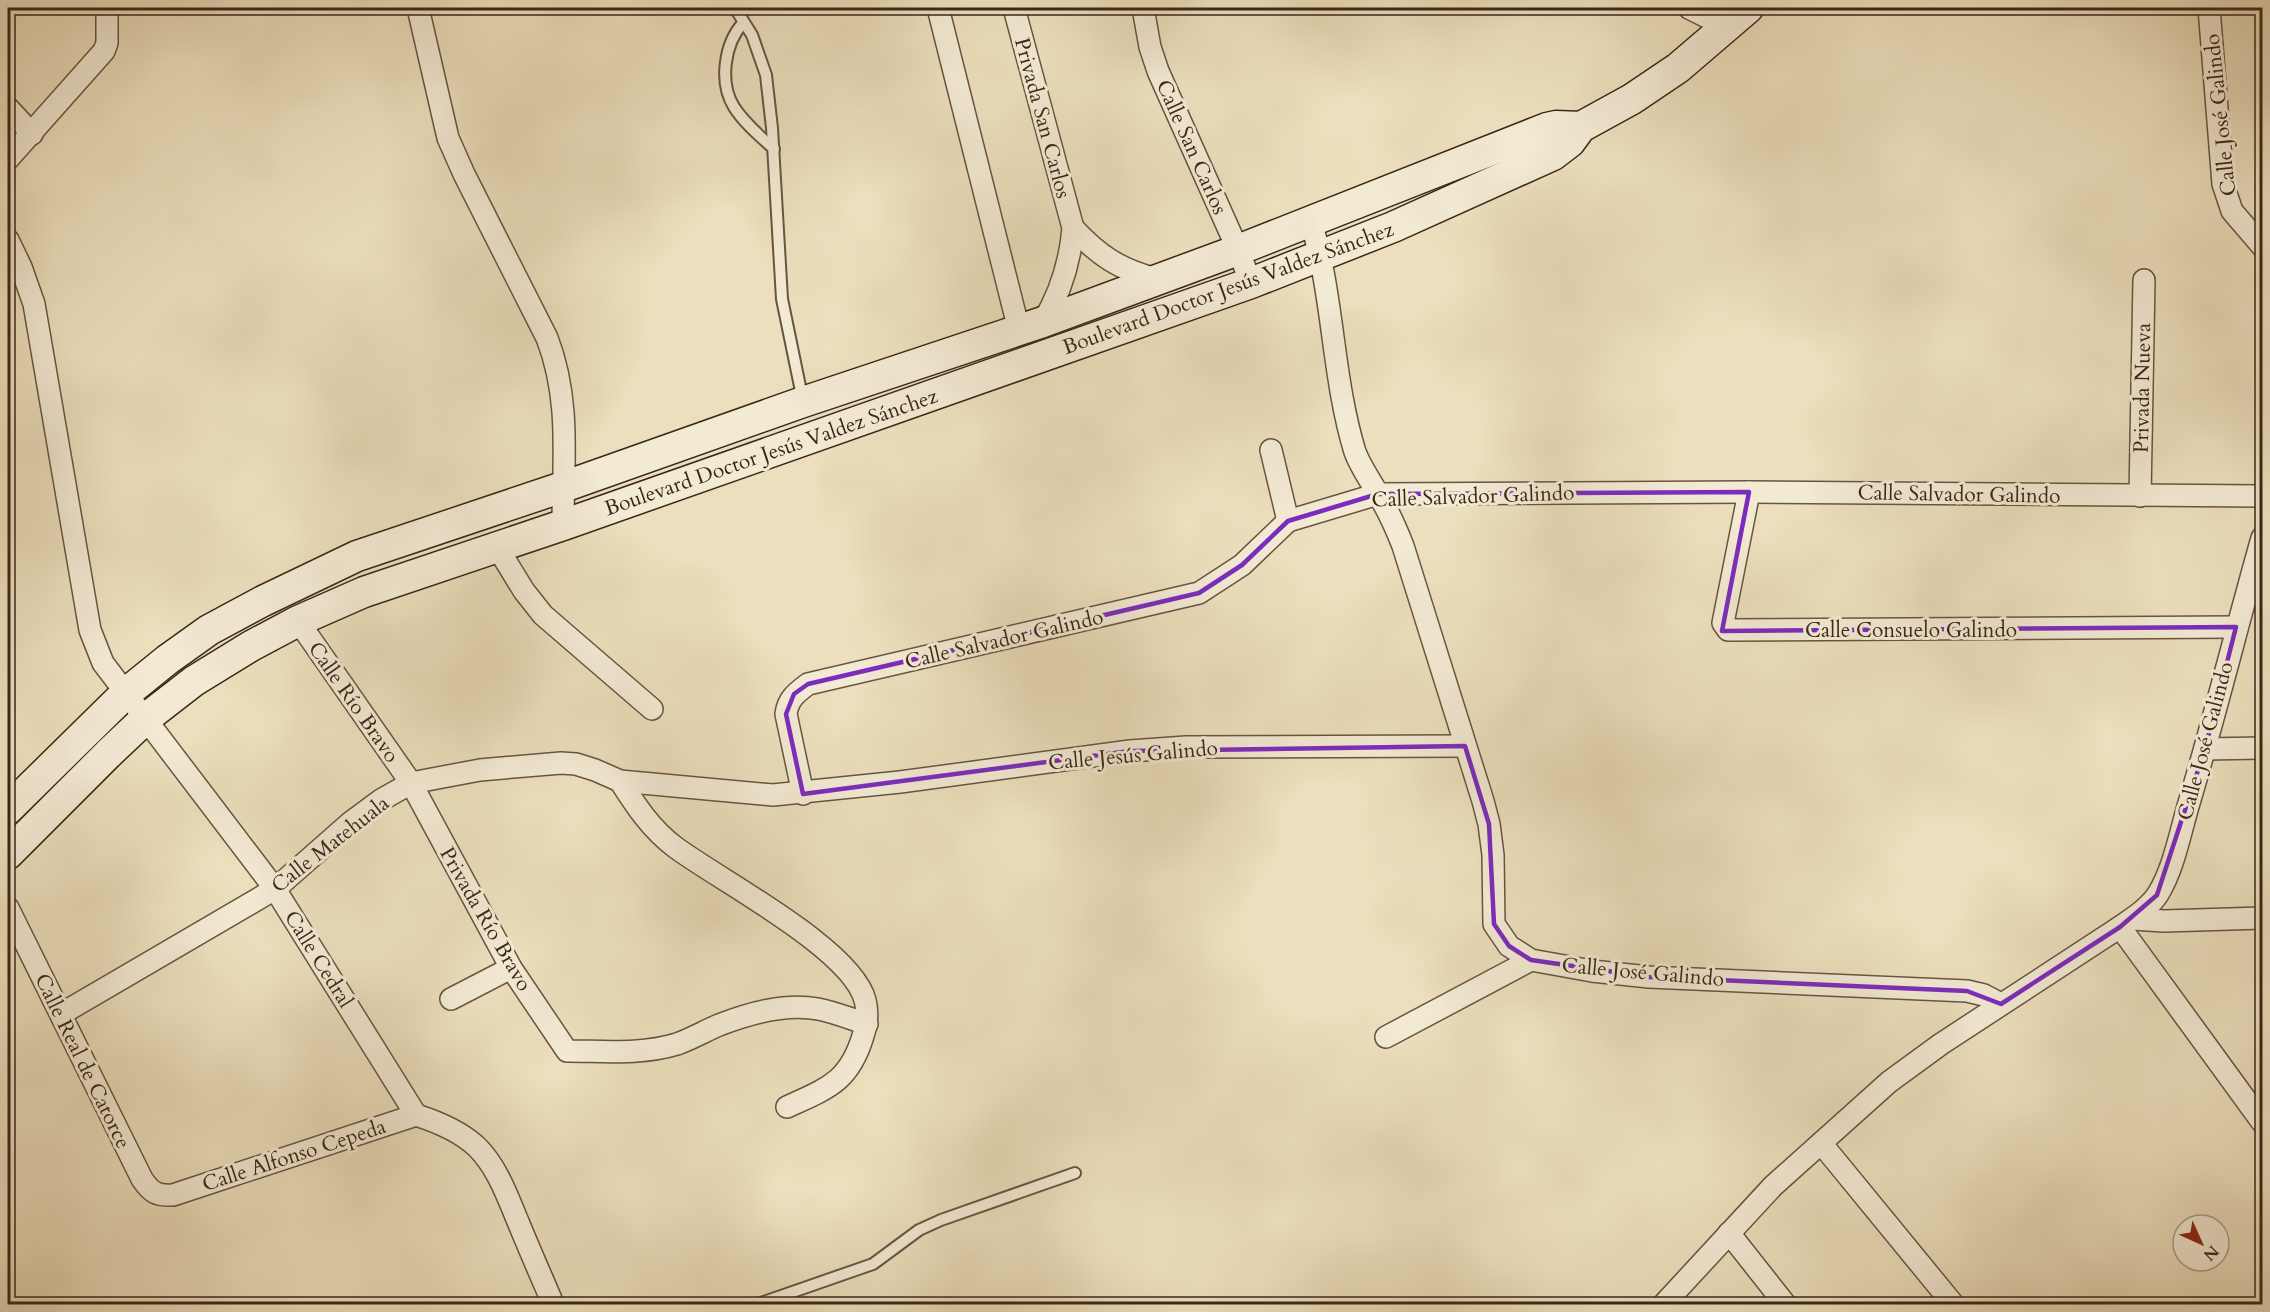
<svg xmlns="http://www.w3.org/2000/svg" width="2270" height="1312" viewBox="0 0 2270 1312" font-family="Cardo,serif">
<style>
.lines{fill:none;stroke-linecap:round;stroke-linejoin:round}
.service-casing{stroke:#665541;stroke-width:14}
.minor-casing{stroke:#665541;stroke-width:24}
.secondary-casing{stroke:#392718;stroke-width:33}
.service{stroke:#f3ead4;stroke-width:10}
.minor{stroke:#f3ead4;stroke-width:21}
.secondary{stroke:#f3ead4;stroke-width:30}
.marked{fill:none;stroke:#7b2cbf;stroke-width:4.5;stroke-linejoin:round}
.labels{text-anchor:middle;stroke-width:6;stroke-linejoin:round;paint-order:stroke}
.street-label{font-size:21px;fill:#392718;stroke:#f3ead4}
</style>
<rect width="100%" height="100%" fill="#ecdfbd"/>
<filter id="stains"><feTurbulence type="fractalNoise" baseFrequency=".00333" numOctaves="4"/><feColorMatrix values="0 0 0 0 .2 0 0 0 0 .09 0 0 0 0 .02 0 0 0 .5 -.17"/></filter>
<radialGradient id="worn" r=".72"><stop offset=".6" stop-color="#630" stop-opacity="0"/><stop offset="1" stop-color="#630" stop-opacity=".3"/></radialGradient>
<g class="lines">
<!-- service casing -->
<g class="service-casing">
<g id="service">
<polyline points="735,8 752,35 766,75 772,128 782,299 803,401"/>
<path d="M743,23C724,44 719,83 734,107C744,123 760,136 774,149"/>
<polyline points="758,1304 873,1264 919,1230 941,1220 1075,1173"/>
</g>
</g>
<!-- minor casing -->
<g class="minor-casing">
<g id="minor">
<path d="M418,8L448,138L464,174L547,338C571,400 563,461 563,525"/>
<polyline points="938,8 1019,330"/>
<path d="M1014,8L1073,228C1070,263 1061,292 1043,322"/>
<polyline points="1143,8 1150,47 1158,71 1238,250 1251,283"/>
<polyline points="1689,8 1727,27"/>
<polyline points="2209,8 2223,184 2232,211 2262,246"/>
<polyline points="8,108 32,134"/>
<polyline points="8,159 104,51 107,43 107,8"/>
<path d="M1311,222C1334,297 1332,377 1355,452C1361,468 1371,481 1379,496C1389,512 1396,528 1403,546L1483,801L1489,824L1493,855L1494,924L1509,946L1531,960L1592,971L1649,977L1967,991L1984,995L2001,1004"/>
<path d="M1073,228C1099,256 1119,269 1156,279"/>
<polyline points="8,240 21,267 34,304 90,630 103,663 275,889 416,1115"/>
<polyline points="1271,450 1288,521"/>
<polyline points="1749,492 1723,623 1728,630 2236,627"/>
<polyline points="2140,496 2144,280"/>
<polyline points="497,547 524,591 543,615 652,709"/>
<path d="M298,621L411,783L511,968L567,1051C603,1051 641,1055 677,1044C691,1039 705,1031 719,1025C750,1013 785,1003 818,1009C834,1012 851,1019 867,1024"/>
<polyline points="2205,749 2262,748"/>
<path d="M620,781C636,806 651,829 675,847C719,880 851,948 865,1000C868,1011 867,1025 863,1036C849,1082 828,1088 787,1107"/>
<path d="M803,794L786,714C788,699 796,693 808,684L1199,593L1242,565L1288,521L1378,494L1749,492L2262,496"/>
<path d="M8,908L142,1179C151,1192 156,1196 173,1195L416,1115"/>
<polyline points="2132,919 2164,921 2262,918"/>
<polyline points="2120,927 2262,1122"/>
<polyline points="451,999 511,968"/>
<polyline points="61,1014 275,889 350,823 381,800 411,783 480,770 561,763 576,764 595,770 620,781 773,795 900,782 1130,751 1186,747 1465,746"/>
<polyline points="1386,1037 1531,960"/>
<path d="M416,1115C438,1122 460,1131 477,1147C498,1168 508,1198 519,1224C530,1251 542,1278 553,1304"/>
<polyline points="1821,1143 1953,1304"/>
<polyline points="1729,1233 1785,1304"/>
<path d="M1664,1304L1773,1186L1889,1082L1941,1044L2120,927C2133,918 2149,908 2158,894C2174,868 2180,833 2189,803C2215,716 2237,626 2262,538"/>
</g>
</g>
<!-- secondary casing -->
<g class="secondary-casing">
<g id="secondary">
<polyline points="8,809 125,694 167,660 209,630 263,601 357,556 563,487 803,402 1043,322 1238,250 1547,128 1556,126 1581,127"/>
<polyline points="8,854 108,754 145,719 194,681 251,646 298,621 364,592 563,525 1251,283 1393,227 1553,155 1570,142 1581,127 1632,99 1678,68 1748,8"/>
</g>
</g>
<!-- service -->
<use href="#service" class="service"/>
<!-- minor -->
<use href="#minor" class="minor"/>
<!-- secondary -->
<use href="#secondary" class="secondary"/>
</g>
<!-- marked area -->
<path class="marked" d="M1749,492L1722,631L2236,627L2205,749L2157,895L2120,927L2001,1004L1967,991L1649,977L1531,960L1509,946L1494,924L1489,824L1465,746L1130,751L803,794L786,714L794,694L808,684L1199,593L1242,565L1288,521L1378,494Z"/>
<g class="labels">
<!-- street labels -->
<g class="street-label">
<text transform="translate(2220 115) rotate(-96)" y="7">Calle José Galindo</text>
<text transform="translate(1043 118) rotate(75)" y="7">Privada San Carlos</text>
<text transform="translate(1192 147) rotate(66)" y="7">Calle San Carlos</text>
<text transform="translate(1228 288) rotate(-20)" y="7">Boulevard Doctor Jesús Valdez Sánchez</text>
<text transform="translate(2142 388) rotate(-89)" y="7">Privada Nueva</text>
<text transform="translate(771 452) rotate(-19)" y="7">Boulevard Doctor Jesús Valdez Sánchez</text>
<text transform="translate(1959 494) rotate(1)" y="7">Calle Salvador Galindo</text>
<text transform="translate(1473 496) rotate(-2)" y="7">Calle Salvador Galindo</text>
<text x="1911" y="637">Calle Consuelo Galindo</text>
<text transform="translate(1004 639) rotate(-13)" y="7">Calle Salvador Galindo</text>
<text transform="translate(354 702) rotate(55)" y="7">Calle Río Bravo</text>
<text transform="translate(2205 741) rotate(-75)" y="7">Calle José Galindo</text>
<text transform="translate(1133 755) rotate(-5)" y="7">Calle Jesús Galindo</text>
<text transform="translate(330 844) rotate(-38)" y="7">Calle Matehuala</text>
<text transform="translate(486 919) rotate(60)" y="7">Privada Río Bravo</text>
<text transform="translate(319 959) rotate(58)" y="7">Calle Cedral</text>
<text transform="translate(1643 972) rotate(5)" y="7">Calle José Galindo</text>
<text transform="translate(83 1061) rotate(64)" y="7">Calle Real de Catorce</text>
<text transform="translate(294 1155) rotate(-18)" y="7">Calle Alfonso Cepeda</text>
</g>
</g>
<!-- margin -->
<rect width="2270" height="1312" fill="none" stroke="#ecdfbd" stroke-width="30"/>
<rect x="9" y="9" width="2252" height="1294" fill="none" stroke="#392718" stroke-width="3"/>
<rect x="15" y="15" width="2240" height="1282" fill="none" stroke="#392718" stroke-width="1.5"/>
<!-- north arrow -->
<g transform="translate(2201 1243) rotate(135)"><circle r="28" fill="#f3ead4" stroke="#a99c89" stroke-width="1.5"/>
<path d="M0-4.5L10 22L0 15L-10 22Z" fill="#8f2418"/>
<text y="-9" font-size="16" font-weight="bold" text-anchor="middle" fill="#392718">N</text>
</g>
<rect width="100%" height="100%" filter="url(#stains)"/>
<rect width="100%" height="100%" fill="url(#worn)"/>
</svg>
